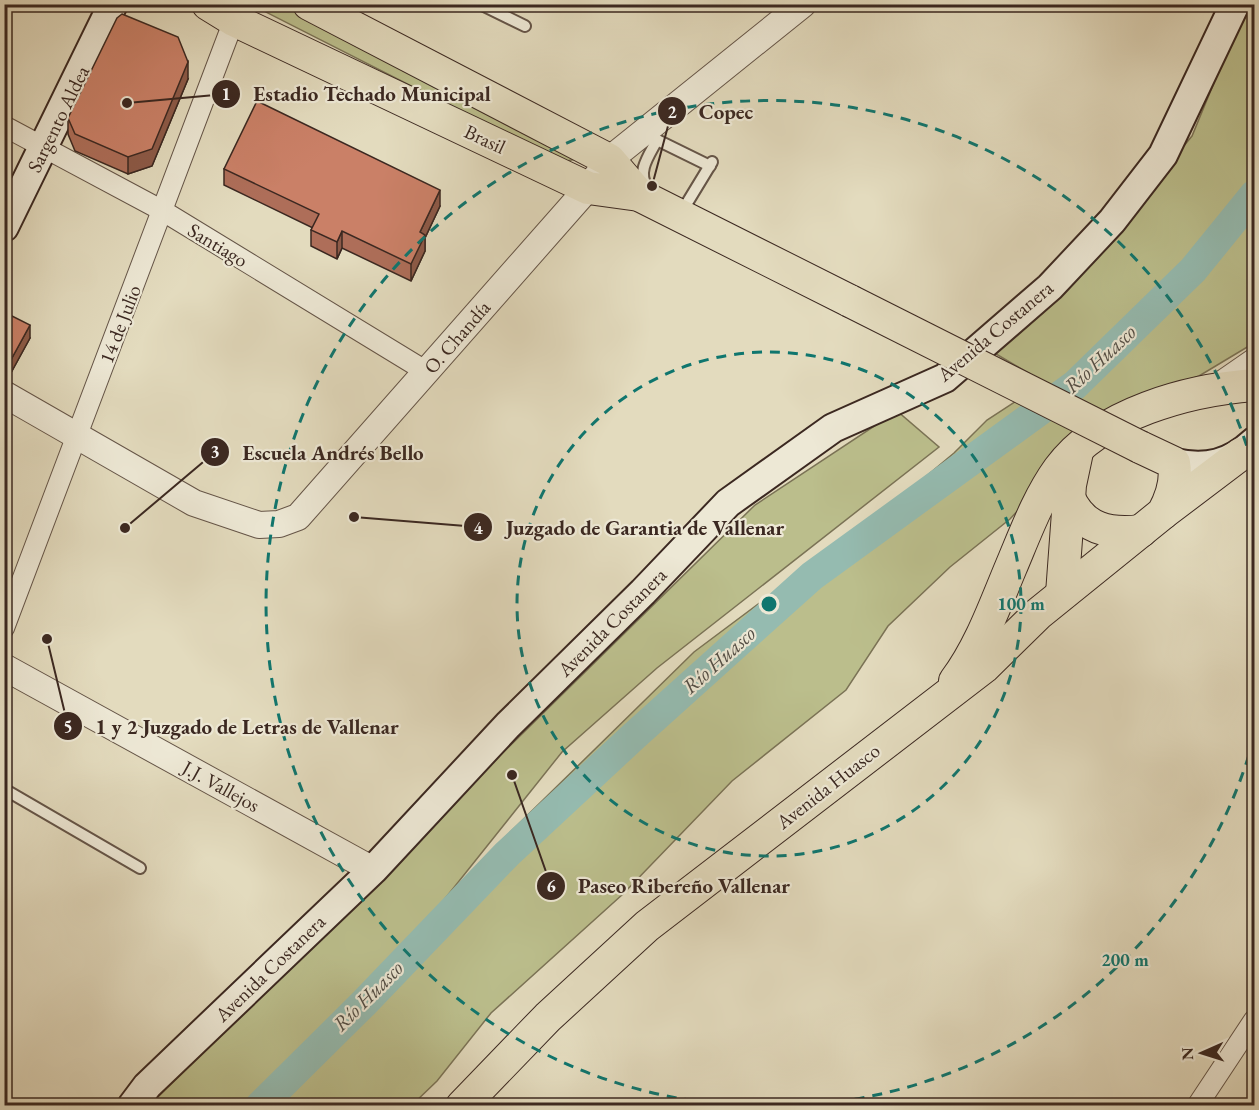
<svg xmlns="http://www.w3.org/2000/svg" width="1259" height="1110" viewBox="0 0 1259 1110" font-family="'EB Garamond',serif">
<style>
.green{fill:#bbbe8c;stroke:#7b7356;stroke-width:1.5}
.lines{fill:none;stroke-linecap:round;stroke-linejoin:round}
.river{stroke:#95bbb0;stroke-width:30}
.service-casing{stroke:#655548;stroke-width:14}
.minor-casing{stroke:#655548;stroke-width:22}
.tertiary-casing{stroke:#655548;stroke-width:28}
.secondary-casing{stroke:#3b2821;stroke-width:32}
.primary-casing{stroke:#3b2821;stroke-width:34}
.service{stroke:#ede8d5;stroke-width:10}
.minor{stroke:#ede8d5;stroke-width:20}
.tertiary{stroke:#ede8d5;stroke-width:26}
.secondary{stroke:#ede8d5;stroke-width:28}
.primary{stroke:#e3dbbe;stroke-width:32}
.primary-bridge-casing{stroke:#3b2821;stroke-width:34;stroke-linecap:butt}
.primary-bridge{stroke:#e3dbbe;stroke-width:32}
.wall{fill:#ae6e59;stroke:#3b2821;stroke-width:1.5}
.shaded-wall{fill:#8d5a48;stroke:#3b2821;stroke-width:1.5}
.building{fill:#ca8067;stroke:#3b2821;stroke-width:1.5}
.ring{fill:none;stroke:#0f766e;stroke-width:3;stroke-dasharray:10 8}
.labels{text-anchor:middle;stroke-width:4.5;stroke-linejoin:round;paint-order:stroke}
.street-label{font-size:20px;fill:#3b2821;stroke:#ede8d5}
.water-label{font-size:21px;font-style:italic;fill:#524d45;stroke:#ede8d5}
.centre{fill:#0f766e;stroke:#ede8d5;stroke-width:3}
.ring-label{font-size:18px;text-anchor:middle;font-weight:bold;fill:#0f766e;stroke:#ede8d5;stroke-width:4.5;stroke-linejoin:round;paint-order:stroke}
.leader{fill:none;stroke:#3b2821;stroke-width:2}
.callout-dot{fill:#3b2821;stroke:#ede8d5;stroke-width:2}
.mark-label{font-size:18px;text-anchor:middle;font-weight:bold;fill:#fff}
.callout-label{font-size:21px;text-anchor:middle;font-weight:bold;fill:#3b2821;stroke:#ede8d5;stroke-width:4.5;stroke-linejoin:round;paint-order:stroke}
</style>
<rect width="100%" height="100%" fill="#e3dbbe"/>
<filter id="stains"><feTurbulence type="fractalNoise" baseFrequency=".00333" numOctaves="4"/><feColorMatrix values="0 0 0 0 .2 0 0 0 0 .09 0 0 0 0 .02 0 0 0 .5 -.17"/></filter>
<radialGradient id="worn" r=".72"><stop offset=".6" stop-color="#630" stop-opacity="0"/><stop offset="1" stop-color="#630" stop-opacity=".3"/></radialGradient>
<!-- green -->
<g class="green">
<polygon points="252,5 294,5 577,159 561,162"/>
<polygon points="1246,5 1254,5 1254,343 1199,376 1148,395 1062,463 1010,519 950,567 888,626 846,690 732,781 623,894 491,1013 437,1081 412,1105 259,1105 316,1038 244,1105 149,1106 356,897 755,505 897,411 939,447 657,668 562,752 420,930 382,972 398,976 491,877 487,855 694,652 900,498 954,453 987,420 1027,394 1030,374 991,351 1087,262 1192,136"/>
</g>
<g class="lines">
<!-- river -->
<polyline class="river" points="260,1106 364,1003 507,854 634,736 812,576 1075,385 1193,270 1254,195"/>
<!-- service casing -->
<g class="service-casing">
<g id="service">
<polyline points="480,4 525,26"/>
<polyline points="651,137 710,166"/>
<path d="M647,186C636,172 650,154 657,140"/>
<polyline points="681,213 712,162"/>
<polyline points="4,789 140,868"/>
</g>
</g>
<!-- minor casing -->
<g class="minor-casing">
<g id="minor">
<polyline points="4,126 163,211 427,372"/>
<polyline points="4,628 234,20"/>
<polyline points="1197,1106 1254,1020"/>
</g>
</g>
<!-- tertiary casing -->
<g class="tertiary-casing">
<g id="tertiary">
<polyline points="1215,389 1254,362"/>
<polyline points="4,394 194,503 259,525 279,524 298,517 588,188 609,160 803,4"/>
<polyline points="4,667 373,870"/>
</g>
</g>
<!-- secondary casing -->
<g class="secondary-casing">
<g id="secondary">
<polyline points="4,227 113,4"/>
<path d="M1174,463C1207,470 1230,464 1254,442"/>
<polyline points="132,1106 147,1086 373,870 508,725 643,592 728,503 833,428 945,378 1050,287 1112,221 1163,155 1235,4"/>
</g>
</g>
<!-- primary casing -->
<g class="primary-casing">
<g id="primary">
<polyline points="208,4 234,20 588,188 639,195 850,301"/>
<polyline points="309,4 609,160 639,195"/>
<path d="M1069,498C1083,529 1109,535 1141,531"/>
<polyline points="1163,513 1241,454"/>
<polyline points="1062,594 1070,485 1077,452"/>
<path d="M955,681C980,648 995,605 1011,567C1025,534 1038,498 1059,469C1100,413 1189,390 1254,385"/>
<path d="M462,1106L548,1017L647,926L984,667L1038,614L1163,513C1172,497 1177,481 1174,463L1140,447"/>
</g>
</g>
<!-- service -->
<use href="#service" class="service"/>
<!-- minor -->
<use href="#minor" class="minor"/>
<!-- tertiary -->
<use href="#tertiary" class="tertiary"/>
<!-- secondary -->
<use href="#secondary" class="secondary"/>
<!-- primary -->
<use href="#primary" class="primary"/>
<!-- primary-bridge casing -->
<g class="primary-bridge-casing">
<polyline id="primary-bridge" points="850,301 1140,447"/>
</g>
<!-- primary-bridge -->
<use href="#primary-bridge" class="primary-bridge"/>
</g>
<!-- wall -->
<g class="wall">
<polygon points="188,79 152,166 128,174 75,151 68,134 68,118"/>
<polygon points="224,169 440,206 425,238 425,251 411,281 342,248 337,259 311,246 311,230 313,228 224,185"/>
<polygon points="4,312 30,338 7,380 4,380"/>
</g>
<!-- shaded-wall -->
<g class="shaded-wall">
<polygon points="188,62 188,79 152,166 128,174 128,157"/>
<polygon points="440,190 440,206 425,238 425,251 411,281 411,264 420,232"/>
<polygon points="342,231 342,248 337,259 337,242"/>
<polygon points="30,325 30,338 7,380 7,367"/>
</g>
<!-- building -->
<g class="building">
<polygon points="122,14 178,37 188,62 152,149 128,157 75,134 68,118 117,18"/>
<polygon points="257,101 440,190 420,232 425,235 411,264 342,231 337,242 311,230 319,214 224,169"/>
<polygon points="4,312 30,325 7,367 4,368"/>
</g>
<!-- distance rings -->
<g class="ring">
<circle cx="769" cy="604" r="252"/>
<path d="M1254 738A503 503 0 0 1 808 1105M730 1105A503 503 0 1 1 1254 470"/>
</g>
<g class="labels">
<!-- street labels -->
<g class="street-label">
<text transform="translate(58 119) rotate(-64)" y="7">Sargento Aldea</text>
<text transform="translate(485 139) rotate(25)" y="7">Brasil</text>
<text transform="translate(218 245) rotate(31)" y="7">Santiago</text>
<text transform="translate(120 324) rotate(-69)" y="7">14 de Julio</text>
<text transform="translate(995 331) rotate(-40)" y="7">Avenida Costanera</text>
<text transform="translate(457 337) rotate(-49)" y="7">O. Chandía</text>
<text transform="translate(612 622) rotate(-45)" y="7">Avenida Costanera</text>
<text transform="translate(221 786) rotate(29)" y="7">J.J. Vallejos</text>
<text transform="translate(828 786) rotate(-38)" y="7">Avenida Huasco</text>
<text transform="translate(270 968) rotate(-44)" y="7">Avenida Costanera</text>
</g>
<!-- water labels -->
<g class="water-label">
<text transform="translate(1100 359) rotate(-43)" y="7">Río Huasco</text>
<text transform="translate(719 660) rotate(-42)" y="7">Río Huasco</text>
<text transform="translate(368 996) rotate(-45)" y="7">Río Huasco</text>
</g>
</g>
<circle cx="769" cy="604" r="9" class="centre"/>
<g class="ring-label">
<text x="1021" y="610">100 m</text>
<text x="1125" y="966">200 m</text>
</g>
<!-- callouts -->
<path class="leader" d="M127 103L226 94M652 186L672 111M125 528L215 452M354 517L478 527M47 639L68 726M512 775L551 886"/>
<g class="callout-dot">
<circle cx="127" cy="103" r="6"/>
<circle cx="652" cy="186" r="6"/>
<circle cx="125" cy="528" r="6"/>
<circle cx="354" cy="517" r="6"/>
<circle cx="47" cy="639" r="6"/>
<circle cx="512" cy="775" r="6"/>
<circle cx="226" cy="94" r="15"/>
<circle cx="672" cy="111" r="15"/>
<circle cx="215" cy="452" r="15"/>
<circle cx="478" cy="527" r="15"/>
<circle cx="68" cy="726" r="15"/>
<circle cx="551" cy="886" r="15"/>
</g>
<g class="mark-label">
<text x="226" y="100">1</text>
<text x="672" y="118">2</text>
<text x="215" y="458">3</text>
<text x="478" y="534">4</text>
<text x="68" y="733">5</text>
<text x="551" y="892">6</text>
</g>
<g class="callout-label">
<text x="372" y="101">Estadio Techado Municipal</text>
<text x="726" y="119">Copec</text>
<text x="333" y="460">Escuela Andrés Bello</text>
<text x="645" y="535">Juzgado de Garantia de Vallenar</text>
<text x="247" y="734">1 y 2 Juzgado de Letras de Vallenar</text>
<text x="684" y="893">Paseo Ribereño Vallenar</text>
</g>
<!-- margin -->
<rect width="1259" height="1110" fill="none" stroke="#e3dbbe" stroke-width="24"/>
<rect x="6" y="6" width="1247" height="1098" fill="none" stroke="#3b2821" stroke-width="3"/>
<rect x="12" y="12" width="1235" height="1086" fill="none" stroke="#3b2821" stroke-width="1.5"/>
<!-- north arrow -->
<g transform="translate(1202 1053) rotate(267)" stroke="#ede8d5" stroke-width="4.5" paint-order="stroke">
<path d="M0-4.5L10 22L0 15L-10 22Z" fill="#3b2821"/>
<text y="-9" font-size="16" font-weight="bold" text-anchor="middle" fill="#3b2821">N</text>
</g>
<rect width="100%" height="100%" filter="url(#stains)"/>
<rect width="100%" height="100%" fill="url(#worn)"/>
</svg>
